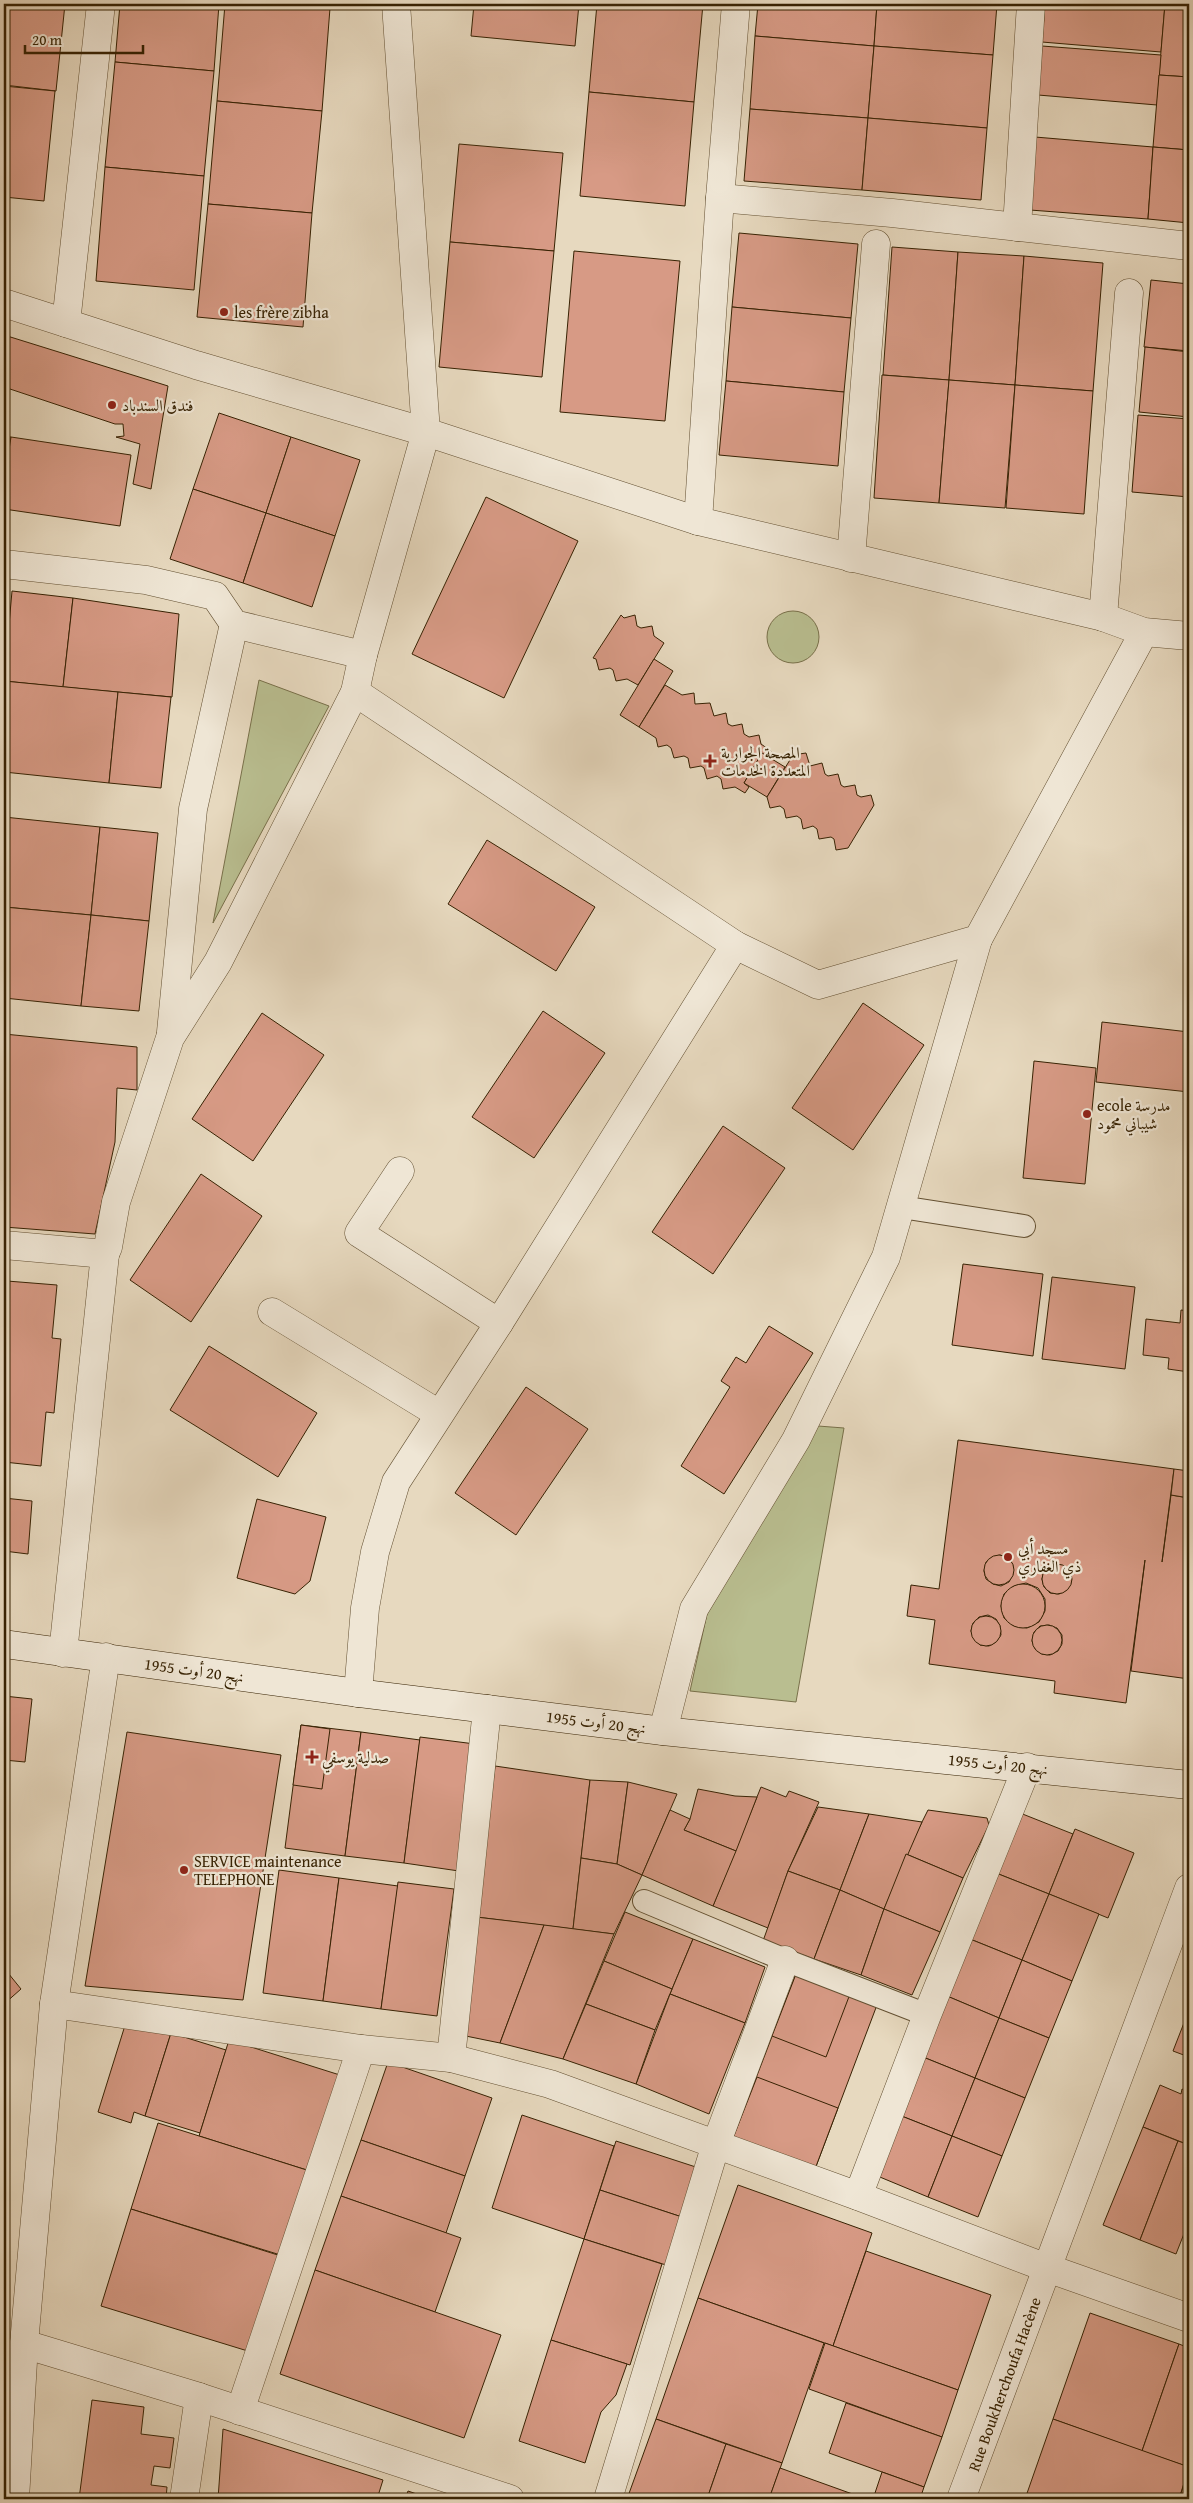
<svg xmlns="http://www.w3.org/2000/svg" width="1193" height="2503" viewBox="0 0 1193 2503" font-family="'Gentium Book Plus',Amiri,serif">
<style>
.green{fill:#b9be90;stroke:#78704a}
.building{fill:#d79a85;stroke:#372203;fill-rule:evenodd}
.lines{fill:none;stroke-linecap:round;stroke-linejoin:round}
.service-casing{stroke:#635032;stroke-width:24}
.minor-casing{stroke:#635032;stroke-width:29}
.tertiary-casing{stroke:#635032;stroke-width:29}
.secondary-casing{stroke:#372203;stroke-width:29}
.service{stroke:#efe6d5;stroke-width:22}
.minor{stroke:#efe6d5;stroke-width:28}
.tertiary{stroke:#efe6d5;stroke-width:28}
.secondary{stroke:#efe6d5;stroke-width:28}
.poi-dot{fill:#8f2418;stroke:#efe6d5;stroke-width:2}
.labels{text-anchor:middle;stroke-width:4.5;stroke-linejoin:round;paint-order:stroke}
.poi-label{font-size:16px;fill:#372203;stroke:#efe6d5;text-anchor:start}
.street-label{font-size:16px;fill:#372203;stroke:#efe6d5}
</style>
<rect width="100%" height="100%" fill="#e7d9bf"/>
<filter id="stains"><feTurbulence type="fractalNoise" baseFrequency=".004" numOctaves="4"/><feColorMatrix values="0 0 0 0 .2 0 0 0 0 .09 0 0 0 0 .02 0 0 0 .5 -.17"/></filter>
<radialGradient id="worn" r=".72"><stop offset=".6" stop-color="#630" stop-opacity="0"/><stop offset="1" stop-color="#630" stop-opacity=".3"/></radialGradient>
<!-- green -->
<g class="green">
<circle cx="793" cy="637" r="26"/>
<polygon points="259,680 329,706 213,923"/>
<polygon points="818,1426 844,1428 796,1702 690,1691 707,1614"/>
</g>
<!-- building -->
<g class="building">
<polygon points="4,4 65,4 56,91 4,85"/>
<polygon points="120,4 219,4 214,71 115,62"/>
<polygon points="225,4 288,4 330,8 322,111 217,101"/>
<polygon points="289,4 331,4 331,8"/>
<polygon points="474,4 579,4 575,46 471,36"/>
<polygon points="597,4 703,4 694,102 589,92"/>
<polygon points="758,4 877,4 874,46 755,36"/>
<polygon points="877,4 997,4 993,55 874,46"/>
<polygon points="1045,4 1165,4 1161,52 1042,42"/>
<polygon points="1165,4 1189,4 1189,77 1159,75"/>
<polygon points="755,36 874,46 868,118 750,109"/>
<polygon points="874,46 993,55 987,128 868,118"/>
<polygon points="1042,46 1161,55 1157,105 1038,95"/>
<polygon points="115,62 214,71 204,176 105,167"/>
<polygon points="1159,75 1189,77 1189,150 1153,147"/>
<polygon points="4,86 55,91 44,201 4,197"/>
<polygon points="589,92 694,102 685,206 580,196"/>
<polygon points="217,101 322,111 312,213 208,204"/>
<polygon points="750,109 868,118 862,190 744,181"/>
<polygon points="868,118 987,128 981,200 862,190"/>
<polygon points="1035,137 1153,147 1148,219 1030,210"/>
<polygon points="459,144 563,153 554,251 450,242"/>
<polygon points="1153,147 1189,150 1189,223 1148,219"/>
<polygon points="105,167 204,176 194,290 96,281"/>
<polygon points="208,204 312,213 303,327 197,317"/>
<polygon points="739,233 858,244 851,318 732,307"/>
<polygon points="450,242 554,251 542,377 439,367"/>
<polygon points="892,247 958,252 949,380 883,375"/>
<polygon points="574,251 680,261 665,421 560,412"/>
<polygon points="958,252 1024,256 1015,385 949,380"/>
<polygon points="1024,256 1103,263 1093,391 1015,385"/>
<polygon points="1151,280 1189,284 1189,351 1144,347"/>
<polygon points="732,307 851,318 844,392 726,381"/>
<polygon points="4,335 168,386 151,489 133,484 140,444 116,437 124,436 123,424 115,424 4,387"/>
<polygon points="1145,347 1189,352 1189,417 1139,412"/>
<polygon points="882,375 949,380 939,503 874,498"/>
<polygon points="949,380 1015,385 1005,508 939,503"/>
<polygon points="726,381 844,392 838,466 719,455"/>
<polygon points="1015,385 1093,391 1084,514 1006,508"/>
<polygon points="219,413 291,437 266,513 193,489"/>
<polygon points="1138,415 1189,419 1189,497 1132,492"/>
<polygon points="4,436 11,437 4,482"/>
<polygon points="11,437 131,455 120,526 4,509 4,482"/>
<polygon points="291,437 360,460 335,536 266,513"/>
<polygon points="193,489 266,513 243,583 170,559"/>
<polygon points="486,497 578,541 504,698 412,654"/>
<polygon points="266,513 335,536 312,607 243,583"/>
<polygon points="12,591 73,598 63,687 4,681"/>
<polygon points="73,598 179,614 172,697 63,687"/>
<polygon points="621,615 624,618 635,615 637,626 641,628 652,626 654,636 664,643 638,685 627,679 616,681 613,670 610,668 599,670 596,659 593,658"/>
<polygon points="654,659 673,671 639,727 620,715"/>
<polygon points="4,681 118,692 109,783 4,772"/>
<polygon points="665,685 682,695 694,693 695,704 710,703 714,716 726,713 728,724 732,726 742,724 744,734 749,737 759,735 761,744 771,751 767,757 762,753 744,783 749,787 745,793 735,787 723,789 721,779 717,776 707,779 704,768 701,766 690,768 688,758 684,756 674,758 671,748 667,745 658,747 656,738 639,727"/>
<polygon points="118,692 171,697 161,788 109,783"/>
<polygon points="762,753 785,767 767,797 744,783"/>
<polygon points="806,753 810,766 822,763 825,774 828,776 838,774 841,785 844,787 855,785 857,795 861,797 871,795 874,805 848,848 836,850 834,839 831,837 819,839 817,829 813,826 803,829 801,819 797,816 786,818 784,809 780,806 770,808 767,797 793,755"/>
<polygon points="4,817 100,827 91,915 4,907"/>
<polygon points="100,827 158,833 149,921 91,915"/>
<polygon points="487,840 595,907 556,971 448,904"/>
<polygon points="4,907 91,915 81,1006 4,998"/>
<polygon points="91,915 149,921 139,1011 81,1006"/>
<polygon points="863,1003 924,1045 853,1150 792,1108"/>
<polygon points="543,1011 605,1053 534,1158 472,1117"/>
<polygon points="262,1013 324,1055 253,1161 192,1119"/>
<polygon points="1102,1022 1189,1032 1189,1092 1096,1082"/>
<polygon points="4,1034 137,1047 137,1090 117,1088 115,1142 95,1234 4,1227"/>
<polygon points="1034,1061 1096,1068 1085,1184 1023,1178"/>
<polygon points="723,1126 785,1168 713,1274 652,1232"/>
<polygon points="201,1174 262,1216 191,1322 130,1280"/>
<polygon points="963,1264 1043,1274 1033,1356 952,1345"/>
<polygon points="1052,1277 1135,1287 1125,1369 1042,1359"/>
<polygon points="7,1281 57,1285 52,1338 61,1339 54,1413 46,1412 41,1466 4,1462 4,1320"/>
<polygon points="1181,1310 1189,1311 1189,1372 1168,1369 1169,1358 1143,1355 1146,1319 1180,1323"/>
<polygon points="769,1326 813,1353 724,1494 681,1466 730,1387 721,1381 736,1357 746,1363"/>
<polygon points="209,1346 317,1413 278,1477 170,1410"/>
<polygon points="526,1387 588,1429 516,1535 455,1493"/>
<path d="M958,1440L1174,1469L1162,1562L1171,1495L1189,1498V1679L1131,1671L1145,1560L1126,1703L1054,1693L1055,1681L929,1664L935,1620L907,1616L911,1585L939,1589ZM1000,1555L1009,1558L1013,1566V1574L1009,1582L1001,1586L993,1584L986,1579L984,1571L986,1562L992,1557ZM1058,1564L1066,1567L1071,1574V1583L1067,1590L1059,1594L1050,1593L1044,1587L1042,1579L1044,1571L1050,1565ZM1026,1583L1038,1588L1045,1599V1611L1039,1622L1027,1628L1014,1626L1004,1618L1001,1606L1004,1594L1014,1586ZM988,1615L996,1619L1000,1626L1001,1635L996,1642L989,1646L980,1645L974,1639L971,1631L973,1623L979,1617ZM1049,1625L1057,1628L1062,1635V1644L1058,1651L1050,1655L1042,1654L1035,1649L1032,1641L1034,1632L1040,1626Z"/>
<polygon points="1174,1469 1189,1471 1189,1498 1171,1495"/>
<polygon points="4,1498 32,1501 28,1554 4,1551"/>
<polygon points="257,1499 326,1517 310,1581 295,1594 237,1578"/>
<circle cx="999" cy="1570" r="15"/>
<circle cx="1057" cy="1579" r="15"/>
<circle cx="1023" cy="1606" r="22"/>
<circle cx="986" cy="1631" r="15"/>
<circle cx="1047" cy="1640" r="15"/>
<polygon points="4,1696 32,1699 25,1762 4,1760"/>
<polygon points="301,1725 361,1732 345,1856 285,1848"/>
<polygon points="301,1725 330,1729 322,1789 293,1785"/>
<polygon points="127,1732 281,1755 243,2000 85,1986"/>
<polygon points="361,1732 420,1740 404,1863 345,1856"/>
<polygon points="420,1737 475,1744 459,1871 404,1863"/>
<polygon points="495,1766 590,1780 573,1929 476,1917"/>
<polygon points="590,1780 628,1782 617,1864 581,1858"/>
<polygon points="628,1782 677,1794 642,1875 617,1864"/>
<polygon points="761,1787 786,1797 789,1791 819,1802 788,1871 768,1928 713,1906"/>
<polygon points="698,1789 735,1796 757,1797 736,1851 684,1830 690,1819"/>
<polygon points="818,1807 869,1814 840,1890 788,1871"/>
<polygon points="670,1810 690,1819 684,1830 736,1851 713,1906 642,1875"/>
<polygon points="928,1810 987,1818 989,1825 963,1878 906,1854"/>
<polygon points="1020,1813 1073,1834 1049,1894 996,1873"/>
<polygon points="869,1814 922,1822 884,1909 840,1890"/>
<polygon points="1075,1829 1134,1853 1108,1918 1049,1894"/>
<polygon points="906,1854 963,1878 940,1932 884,1909"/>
<polygon points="581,1858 617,1864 642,1875 614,1934 573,1929"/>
<polygon points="279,1870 339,1878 323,2001 263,1993"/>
<polygon points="788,1871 840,1890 814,1959 763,1941"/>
<polygon points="996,1873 1049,1894 1022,1960 970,1939"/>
<polygon points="339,1878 398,1886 381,2009 323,2001"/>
<polygon points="398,1882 454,1889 437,2016 381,2009"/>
<polygon points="840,1890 884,1909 861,1975 814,1959"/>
<polygon points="1049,1894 1099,1914 1072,1981 1022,1960"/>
<polygon points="884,1909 940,1932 912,1995 861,1975"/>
<polygon points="625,1912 693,1939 672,1989 604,1961"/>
<polygon points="476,1917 544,1925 500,2043 456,2034"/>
<polygon points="544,1925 614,1934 563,2059 500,2043"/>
<polygon points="693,1939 765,1967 745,2023 670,1994"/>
<polygon points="970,1939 1022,1960 999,2018 947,1996"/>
<polygon points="1022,1960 1072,1981 1049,2038 999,2018"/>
<polygon points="604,1961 672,1989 655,2030 586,2004"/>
<polygon points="4,1968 21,1989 4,2004"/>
<polygon points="796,1974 877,2005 815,2169 733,2138"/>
<polygon points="796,1974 850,1994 826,2057 772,2036"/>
<polygon points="670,1994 745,2023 709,2114 636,2084"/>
<polygon points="947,1996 999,2018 975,2078 923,2057"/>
<polygon points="586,2004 655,2030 636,2084 563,2059"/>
<polygon points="1189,2010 1189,2057 1173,2051"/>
<polygon points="999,2018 1049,2038 1025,2098 975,2078"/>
<polygon points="127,2019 171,2033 145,2116 134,2112 131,2123 98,2112"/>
<polygon points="171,2033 226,2050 200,2133 145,2116"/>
<polygon points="229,2040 343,2076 313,2172 199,2136"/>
<polygon points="923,2057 975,2078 952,2136 899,2115"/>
<polygon points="388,2062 492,2098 465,2176 361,2140"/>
<polygon points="757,2077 838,2108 815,2169 733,2138"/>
<polygon points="975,2078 1025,2098 1002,2156 952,2136"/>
<polygon points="1160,2085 1181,2094 1182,2089 1189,2092 1189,2145 1143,2127"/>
<polygon points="522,2115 614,2146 584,2239 492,2208"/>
<polygon points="899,2115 952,2136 928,2197 875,2175"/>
<polygon points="158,2123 313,2172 287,2257 131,2209"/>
<polygon points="1143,2127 1178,2141 1140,2240 1103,2225"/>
<polygon points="952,2136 1002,2156 978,2217 928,2197"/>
<polygon points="361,2140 465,2176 446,2233 341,2196"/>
<polygon points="616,2141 705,2170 688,2219 600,2190"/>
<polygon points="1178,2141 1189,2145 1189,2221 1176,2254 1140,2240"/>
<polygon points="738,2185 872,2233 833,2346 698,2298"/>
<polygon points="600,2190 682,2217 666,2265 584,2239"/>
<polygon points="341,2196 461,2238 435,2312 315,2270"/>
<polygon points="131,2209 281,2256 251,2352 101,2306"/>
<polygon points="584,2239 662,2264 630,2365 551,2340"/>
<polygon points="866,2251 991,2295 958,2390 833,2346"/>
<polygon points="315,2270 501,2335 464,2438 280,2374"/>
<polygon points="698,2298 824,2343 782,2463 656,2419"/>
<polygon points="1090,2313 1179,2344 1142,2451 1053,2419"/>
<polygon points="551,2340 627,2364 616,2395 601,2412 585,2463 519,2441"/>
<polygon points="825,2343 958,2390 942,2437 809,2389"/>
<polygon points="1179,2344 1189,2348 1189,2467 1142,2451"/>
<polygon points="92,2400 144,2407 141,2434 174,2438 170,2468 154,2466 151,2485 167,2487 166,2499 79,2499"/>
<polygon points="846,2403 942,2437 924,2487 829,2453"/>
<polygon points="656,2419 726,2444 707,2499 627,2499"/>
<polygon points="1053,2419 1189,2467 1179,2499 1025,2499"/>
<polygon points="223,2429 383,2480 377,2499 218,2499"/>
<polygon points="726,2444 782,2463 769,2499 707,2499"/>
<polygon points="780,2468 858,2496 856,2499 769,2499"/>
<polygon points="1189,2470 1189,2499 1179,2499"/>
<polygon points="882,2472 924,2487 920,2499 873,2499"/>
<polygon points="408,2491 431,2499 405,2499"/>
</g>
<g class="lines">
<!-- service casing -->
<g class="service-casing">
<g id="service">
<polyline points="901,1207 1024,1226"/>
<polyline points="644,1901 785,1960 927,2015"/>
</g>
</g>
<!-- minor casing -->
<g class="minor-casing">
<g id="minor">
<polyline points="720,198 892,213 1189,246"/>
<polyline points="1017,227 1031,4"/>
<polyline points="66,323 101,4"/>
<polyline points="698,521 720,198 736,4"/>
<polyline points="851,558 876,244"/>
<polyline points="4,564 146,580 215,596 234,624 363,655"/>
<polyline points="1103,617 1129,293"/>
<polyline points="355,692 735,945 818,985 978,939 1144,632"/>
<polyline points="171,1032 193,809 234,624"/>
<polyline points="400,1171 359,1233 499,1323"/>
<polyline points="4,1245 105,1254 108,1247 116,1202 170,1038 218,962 355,692 363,655 426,432 396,4"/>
<polyline points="272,1312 439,1414"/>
<polyline points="63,1653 105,1254"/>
<polyline points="358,1693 365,1608 375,1552 396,1482 499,1323 735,945"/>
<polyline points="663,1731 694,1609 796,1440 886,1257 978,939"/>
<polyline points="54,2004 361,2049 451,2058 550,2084 858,2196 1047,2268 1189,2318"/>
<polyline points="451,2058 487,1709"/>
<polyline points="858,2196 927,2015 1027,1767"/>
<polyline points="24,2344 199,2397 184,2499"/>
<polyline points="199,2397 510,2499"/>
<polyline points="240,2411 361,2049"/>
<polyline points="15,2499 24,2344 54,2004 106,1657"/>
<polyline points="608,2499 716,2144 785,1960"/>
<polyline points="961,2499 1189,1888"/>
</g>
</g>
<!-- tertiary casing -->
<g class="tertiary-casing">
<polyline id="tertiary" points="4,303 196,365 426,432 698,521 1103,617 1144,632 1189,636"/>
</g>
<!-- secondary casing -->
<g class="secondary-casing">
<polyline id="secondary" points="4,1644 358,1693 663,1731 1189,1785"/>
</g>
<!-- service -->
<use href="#service" class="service"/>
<!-- minor -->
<use href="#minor" class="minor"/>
<!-- tertiary -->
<use href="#tertiary" class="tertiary"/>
<!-- secondary -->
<use href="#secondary" class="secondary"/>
</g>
<!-- markers -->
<g class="poi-dot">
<circle cx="224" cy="312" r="5"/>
<circle cx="112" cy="405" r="5"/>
<path d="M707.5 753.5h5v5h5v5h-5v5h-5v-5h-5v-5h5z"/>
<circle cx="1087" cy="1114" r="5"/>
<circle cx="1008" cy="1557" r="5"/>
<path d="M309.5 1749.5h5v5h5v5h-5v5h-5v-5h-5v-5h5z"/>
<circle cx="184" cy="1870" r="5"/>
</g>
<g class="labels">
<!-- poi labels -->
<g class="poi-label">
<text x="234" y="318">les frère zibha</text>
<text x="122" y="411">فندق السندباد</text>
<text x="721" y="758">المصحة الجوارية<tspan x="721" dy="18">المتعددة الخدمات</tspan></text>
<text x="1097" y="1111">ecole مدرسة<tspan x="1097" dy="18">شيباني محمود</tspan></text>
<text x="1018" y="1554">مسجد أبي<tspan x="1018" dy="18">ذي الغفاري</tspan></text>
<text x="322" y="1763">صدلية يوسفي</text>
<text x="194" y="1867">SERVICE maintenance<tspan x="194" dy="18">TELEPHONE</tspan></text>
</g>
<!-- street labels -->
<g class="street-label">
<text transform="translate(194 1670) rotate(8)" y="6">نهج 20 أوت 1955</text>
<text transform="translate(596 1722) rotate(7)" y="6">نهج 20 أوت 1955</text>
<text transform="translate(998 1764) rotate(6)" y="6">نهج 20 أوت 1955</text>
<text transform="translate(1004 2384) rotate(-70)" y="6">Rue Boukherchoufa Hacène</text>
</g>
</g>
<!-- margin -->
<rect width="1193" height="2503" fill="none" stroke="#e7d9bf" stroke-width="20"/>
<rect x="5" y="5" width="1183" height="2493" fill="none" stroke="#372203" stroke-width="2.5"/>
<rect x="10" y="10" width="1173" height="2483" fill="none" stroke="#372203"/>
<!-- scale -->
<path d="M25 45v8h118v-8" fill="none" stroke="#372203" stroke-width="2.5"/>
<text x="32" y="45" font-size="15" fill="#372203" stroke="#efe6d5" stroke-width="4" paint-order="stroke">20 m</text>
<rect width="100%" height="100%" filter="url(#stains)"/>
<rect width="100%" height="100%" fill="url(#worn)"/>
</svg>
